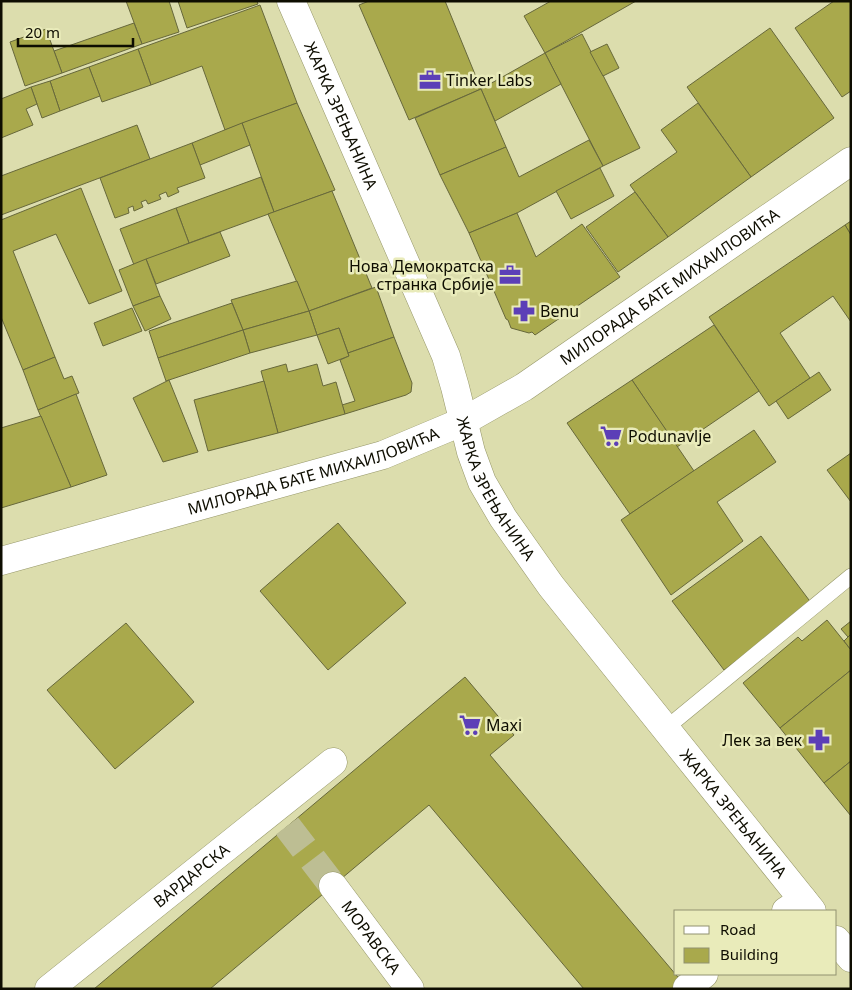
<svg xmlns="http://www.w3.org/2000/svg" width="852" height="990" viewBox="0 0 852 990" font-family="'Noto Sans',sans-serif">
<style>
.building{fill:#a9a94c;stroke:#67683b}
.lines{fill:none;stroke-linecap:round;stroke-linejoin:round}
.street-tunnel{stroke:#bdbe93;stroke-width:28;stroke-dasharray:28 14;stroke-linecap:butt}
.lane-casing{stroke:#969769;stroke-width:16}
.street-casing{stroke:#969769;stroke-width:29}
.secondary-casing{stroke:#969769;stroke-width:29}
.lane{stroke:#fff;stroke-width:15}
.street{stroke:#fff;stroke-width:28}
.secondary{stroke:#fff;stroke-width:28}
.labels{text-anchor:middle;stroke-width:5;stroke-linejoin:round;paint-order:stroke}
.poi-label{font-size:16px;fill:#0e0d01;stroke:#e9ebba;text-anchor:start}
.street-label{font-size:16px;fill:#0e0d01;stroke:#e9ebba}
</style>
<rect width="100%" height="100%" fill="#dcddad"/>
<!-- building -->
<g class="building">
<polygon points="126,1 169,1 179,32 142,44"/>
<polygon points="178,1 257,1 258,4 187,28"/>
<polygon points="369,1 445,1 481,89 409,120 359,5"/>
<polygon points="551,1 636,1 545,53 524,16"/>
<polygon points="834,1 850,1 851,2 851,91 842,97 795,28"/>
<polygon points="260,5 297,103 225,130 202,66 151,85 138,49"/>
<polygon points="134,23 142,44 62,73 54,51"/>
<polygon points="770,28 834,118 751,177 687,87"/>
<polygon points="46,29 62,73 25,86 10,42"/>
<polygon points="582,34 640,148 603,166 545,53"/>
<polygon points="607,44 619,68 603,76 590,52"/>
<polygon points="138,49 151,85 102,102 89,67"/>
<polygon points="545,53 561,84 495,121 481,89"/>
<polygon points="89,67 100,96 60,111 50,81"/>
<polygon points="50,81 60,111 42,118 31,87"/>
<polygon points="31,87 37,104 26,109 33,125 1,138 1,99"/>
<polygon points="481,89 506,147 440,175 415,118"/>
<polygon points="297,103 335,190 274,212 242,123"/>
<polygon points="698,103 751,177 668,237 630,185 677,152 661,130"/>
<polygon points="242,123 250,145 200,165 192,143"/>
<polygon points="137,125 150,159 1,215 1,176"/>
<polygon points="589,140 603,166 517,213 469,233 440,175 506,147 519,177"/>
<polygon points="192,143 205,178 177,188 179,192 168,197 166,192 159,195 161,199 148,204 146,200 141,202 143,207 134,211 133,206 128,208 129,213 115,218 100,178"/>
<polygon points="600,168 614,196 571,219 556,191"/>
<polygon points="261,177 274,212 189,243 176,208"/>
<polygon points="81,188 122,291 89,304 56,234 13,251 55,357 23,370 1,317 1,220"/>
<polygon points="332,191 372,288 309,311 268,214"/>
<polygon points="635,192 668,237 618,272 586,227"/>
<polygon points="176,208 189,243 134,265 120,229"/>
<polygon points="517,213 536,257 582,224 620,277 535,335 532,332 529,333 511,328 508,320 506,319 469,233"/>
<polygon points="851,221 851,235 845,225"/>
<polygon points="845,225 851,235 851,322 833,296 780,333 810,378 769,406 709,317"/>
<polygon points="220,232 230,256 156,284 146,259"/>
<polygon points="146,259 160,296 133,306 119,270"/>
<polygon points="297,281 309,311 243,330 231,300"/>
<polygon points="376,287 394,337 348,353 339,328 317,335 309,311"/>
<polygon points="160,296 171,319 145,331 133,306"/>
<polygon points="232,303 243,330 158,358 149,331"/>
<polygon points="132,308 142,331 103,346 94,323"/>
<polygon points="309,311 317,335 250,353 243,330"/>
<polygon points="714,325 759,391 677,447 632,380"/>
<polygon points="339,328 349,356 328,364 317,335"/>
<polygon points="243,330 250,353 166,381 158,358"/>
<polygon points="394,337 412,383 411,392 406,395 345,414 342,405 355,401 340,360 349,356 348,353"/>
<polygon points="55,357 64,379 72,376 79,393 38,410 23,370"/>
<polygon points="286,364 288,372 317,364 323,386 336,382 345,414 278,433 261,371"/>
<polygon points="819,372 831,390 788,419 776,401"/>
<polygon points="169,380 198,452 163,462 133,398"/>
<polygon points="632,380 694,471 630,514 567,423"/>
<polygon points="264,381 278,433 208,451 194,400"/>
<polygon points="76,394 107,475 71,487 38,410"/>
<polygon points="41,416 71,487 1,508 1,428"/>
<polygon points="754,430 776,462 717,502 743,541 671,595 621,520"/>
<polygon points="851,453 851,502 827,470"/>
<polygon points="338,523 406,603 328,670 260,591"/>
<polygon points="761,536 812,604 724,670 672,601"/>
<polygon points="827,620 851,650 851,670 780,728 743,683 798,637 802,641"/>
<polygon points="851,621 851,634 848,637 841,629"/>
<polygon points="126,623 194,702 115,769 47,690"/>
<polygon points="851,634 851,650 844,641"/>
<polygon points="851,670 851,761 824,783 780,728"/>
<polygon points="465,677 514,735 490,755 688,989 584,989 429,805 210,989 94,989"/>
<polygon points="851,761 851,816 824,783"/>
</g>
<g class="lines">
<!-- street-tunnel -->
<polyline class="street-tunnel" points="287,826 333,886"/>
<!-- lane casing -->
<g class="lane-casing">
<polyline id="lane" points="665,729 851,576"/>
</g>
<!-- street casing -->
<g class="street-casing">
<g id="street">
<path id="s1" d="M1,561L383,455L464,421L524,387L851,161"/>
<path id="s2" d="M333,886L410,989"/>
<polyline points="786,911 803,900"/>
<polyline points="687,988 704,974"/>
<path id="s3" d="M49,989L333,762"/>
</g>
</g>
<!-- secondary casing -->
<g class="secondary-casing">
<g id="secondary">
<path id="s4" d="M291,1L446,356L455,387L471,452L482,482L503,518L551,586L812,911"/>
<polyline points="836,940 851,958"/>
</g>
</g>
<!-- lane -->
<use href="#lane" class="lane"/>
<!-- street -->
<use href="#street" class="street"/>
<!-- secondary -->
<use href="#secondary" class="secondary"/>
</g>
<!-- icons -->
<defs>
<g id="office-bare" transform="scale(1.725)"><path d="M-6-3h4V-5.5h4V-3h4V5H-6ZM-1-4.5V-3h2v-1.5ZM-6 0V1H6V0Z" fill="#5c3fb7" stroke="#e9ebba" stroke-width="2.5" paint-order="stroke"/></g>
<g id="pharmacy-bare" transform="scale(1.725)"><path d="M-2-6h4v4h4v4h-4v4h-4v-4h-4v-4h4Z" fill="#5c3fb7" stroke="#e9ebba" stroke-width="2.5" paint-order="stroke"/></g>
<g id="supermarket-bare" transform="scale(1.725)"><path d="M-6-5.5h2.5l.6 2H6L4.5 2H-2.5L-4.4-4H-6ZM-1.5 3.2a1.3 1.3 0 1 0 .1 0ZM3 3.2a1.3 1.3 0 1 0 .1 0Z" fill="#5c3fb7" stroke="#e9ebba" stroke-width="2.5" paint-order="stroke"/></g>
</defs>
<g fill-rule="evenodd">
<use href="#office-bare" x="430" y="80"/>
<use href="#office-bare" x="510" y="275"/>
<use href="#pharmacy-bare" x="524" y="311"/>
<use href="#supermarket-bare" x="611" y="436"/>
<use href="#supermarket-bare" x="470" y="725"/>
<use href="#pharmacy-bare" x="819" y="740"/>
</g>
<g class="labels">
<!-- poi labels -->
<g class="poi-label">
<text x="446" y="86">Tinker Labs</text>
<text x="494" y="272" text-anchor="end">Нова Демократска<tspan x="494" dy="18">странка Србије</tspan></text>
<text x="540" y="317">Benu</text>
<text x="628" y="442">Podunavlje</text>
<text x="486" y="731">Maxi</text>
<text x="802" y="746" text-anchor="end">Лек за век</text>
</g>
<!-- street labels -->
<g class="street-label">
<text dy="6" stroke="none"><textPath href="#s4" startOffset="125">ЖАРКА ЗРЕЊАНИНА</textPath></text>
<text dy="6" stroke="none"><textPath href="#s1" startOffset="730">МИЛОРАДА БАТЕ МИХАИЛОВИЋА</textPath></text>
<text dy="6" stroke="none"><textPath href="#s1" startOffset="325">МИЛОРАДА БАТЕ МИХАИЛОВИЋА</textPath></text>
<text dy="6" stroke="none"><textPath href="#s4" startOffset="530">ЖАРКА ЗРЕЊАНИНА</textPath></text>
<text dy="6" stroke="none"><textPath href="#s4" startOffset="935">ЖАРКА ЗРЕЊАНИНА</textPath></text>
<text dy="6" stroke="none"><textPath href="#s3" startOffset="182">ВАРДАРСКА</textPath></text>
<text dy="6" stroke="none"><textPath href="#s2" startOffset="64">МОРАВСКА</textPath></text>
</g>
</g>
<!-- border -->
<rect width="852" height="990" fill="none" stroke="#0e0d01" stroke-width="5"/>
<!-- legend -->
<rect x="674" y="910" width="162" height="65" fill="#e9ebba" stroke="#919270"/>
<rect x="684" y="926" width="25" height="8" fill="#ffffff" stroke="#919270"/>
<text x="720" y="935" font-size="15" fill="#0e0d01">Road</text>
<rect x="684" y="948" width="25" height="15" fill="#a9a94c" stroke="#919270"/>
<text x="720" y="960" font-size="15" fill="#0e0d01">Building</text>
<!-- scale -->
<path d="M18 38v8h115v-8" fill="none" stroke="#0e0d01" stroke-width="2.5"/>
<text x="25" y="38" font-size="15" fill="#0e0d01" stroke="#e9ebba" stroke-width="4" paint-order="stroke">20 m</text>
</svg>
